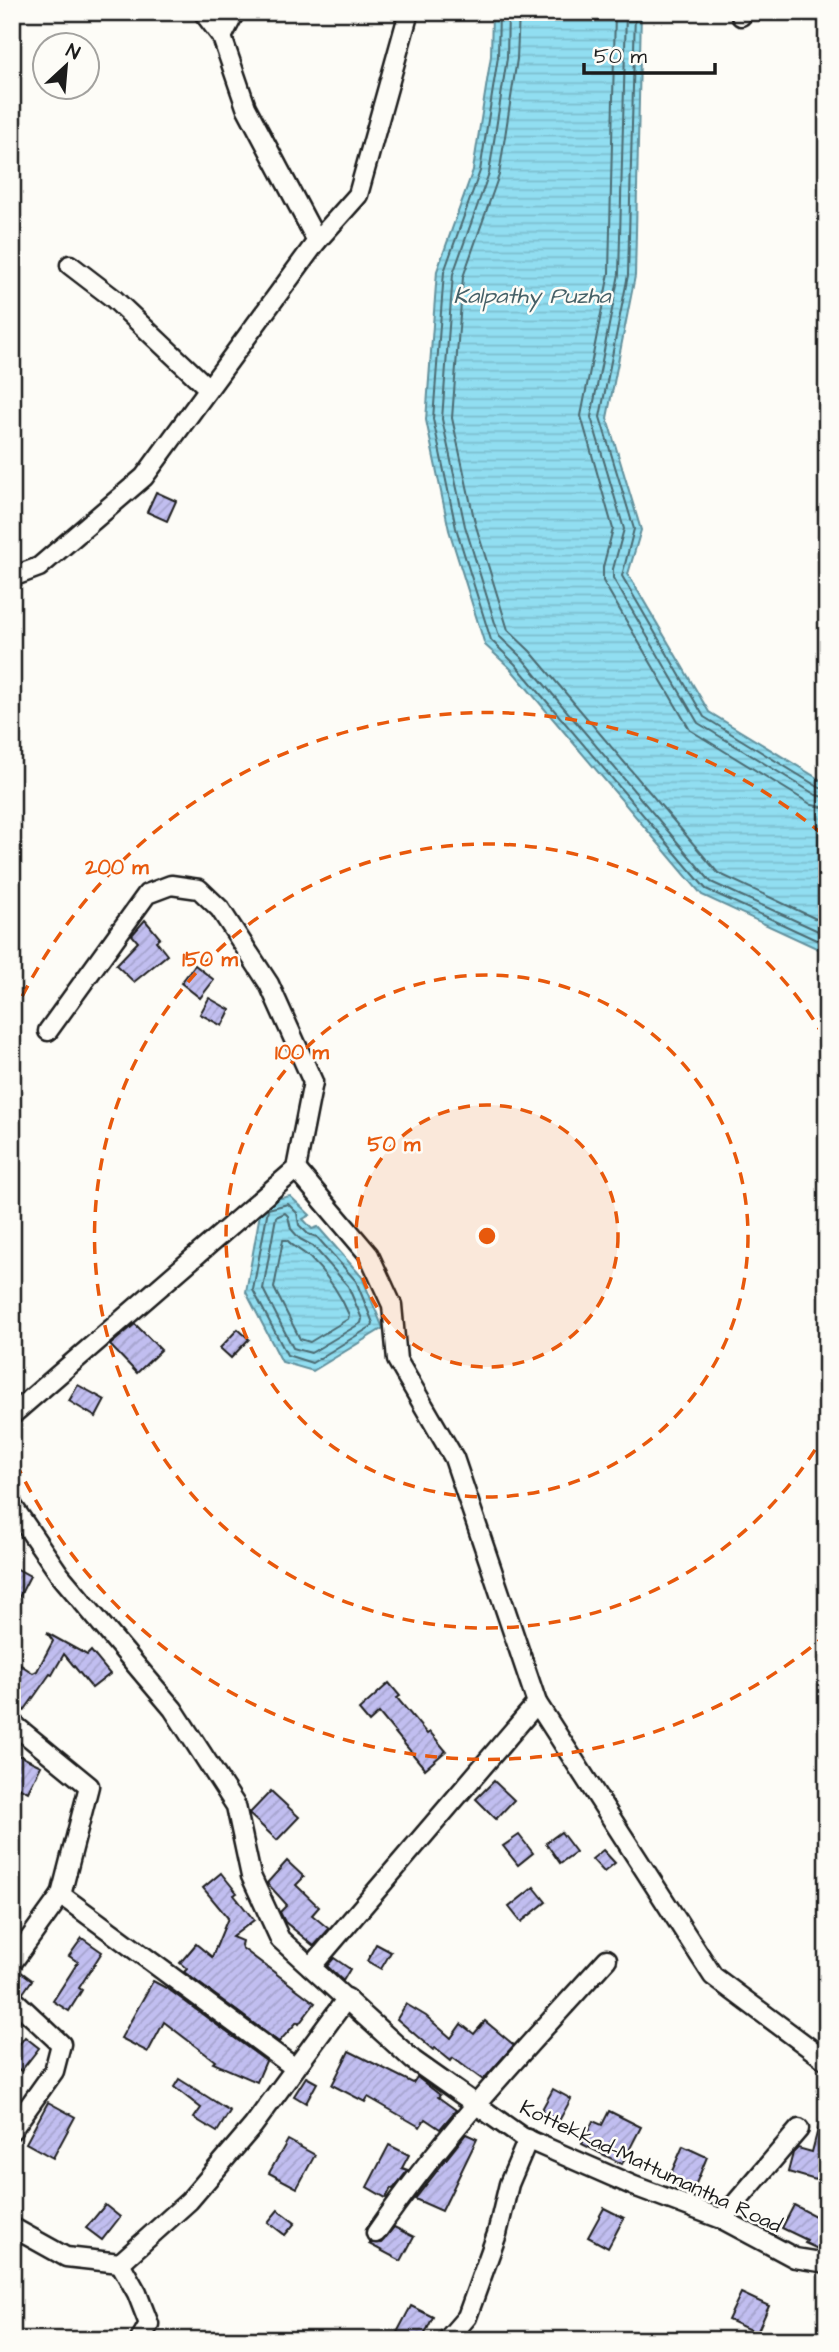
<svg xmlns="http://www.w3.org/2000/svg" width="839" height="2352" viewBox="0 0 839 2352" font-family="'Architects Daughter',sans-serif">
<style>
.water{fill:url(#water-rules);stroke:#62909c;stroke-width:2}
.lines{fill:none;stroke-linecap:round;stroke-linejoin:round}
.shore{stroke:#4b6a71;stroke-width:2}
.building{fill:url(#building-hatch);stroke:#1c1c1c;stroke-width:2}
.street-casing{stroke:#1c1c1c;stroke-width:23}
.street{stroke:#fdfcf7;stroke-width:18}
.ring{fill:none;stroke:#e8590c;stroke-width:3.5;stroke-dasharray:12 9}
.labels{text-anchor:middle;stroke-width:5;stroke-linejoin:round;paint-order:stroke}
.street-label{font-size:21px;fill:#1c1c1c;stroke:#fdfcf7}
.water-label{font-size:23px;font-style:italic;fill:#456067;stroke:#fdfcf7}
.centre{fill:#e8590c;stroke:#fdfcf7;stroke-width:3.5}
.ring-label{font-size:21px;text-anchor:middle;font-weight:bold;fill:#e8590c;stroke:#fdfcf7;stroke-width:5;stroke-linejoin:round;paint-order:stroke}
</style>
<defs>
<pattern id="water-rules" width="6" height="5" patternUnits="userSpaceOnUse" patternTransform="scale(1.75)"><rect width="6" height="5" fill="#91def1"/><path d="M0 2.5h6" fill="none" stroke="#7cbece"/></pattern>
<pattern id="building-hatch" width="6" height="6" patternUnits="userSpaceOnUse" patternTransform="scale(1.75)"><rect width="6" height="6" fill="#c1bef0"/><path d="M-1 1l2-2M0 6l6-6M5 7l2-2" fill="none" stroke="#a5a3cd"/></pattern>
</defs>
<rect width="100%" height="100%" fill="#fdfcf7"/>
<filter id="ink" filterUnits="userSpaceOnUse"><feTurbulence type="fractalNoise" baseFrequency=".0143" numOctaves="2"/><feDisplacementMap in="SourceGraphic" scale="14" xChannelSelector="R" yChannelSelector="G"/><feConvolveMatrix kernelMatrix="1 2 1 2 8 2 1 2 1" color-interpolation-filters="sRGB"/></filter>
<g filter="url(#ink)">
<!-- water -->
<g class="water">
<polygon points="492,12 641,12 635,276 607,418 641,530 628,574 709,712 827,784 827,953 702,895 510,668 485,645 449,530 426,420 437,271 473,170 491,56"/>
<polygon points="290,1196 310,1215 303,1219 312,1229 318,1227 362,1277 383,1328 313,1371 282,1362 246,1292 262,1202"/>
</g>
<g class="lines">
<!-- shore -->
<g class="shore">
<polyline points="499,12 498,57 480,171 444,272 433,419 456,528 491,640 515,664 706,889 827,945"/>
<polyline points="508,12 507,58 489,173 453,274 442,419 465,526 499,636 522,658 711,882 827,935"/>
<polyline points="519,12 517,59 499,175 463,277 452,418 475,523 508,630 530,651 718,873 827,924"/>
<polyline points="615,12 609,273 581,416 613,529 603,567 603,581 690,730 812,805 827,808"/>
<polyline points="626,12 619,274 591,417 624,529 613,569 613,578 698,723 816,795 827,798"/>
<polyline points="635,12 628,275 600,417 634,529 622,576 704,717 820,788 827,789"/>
<polygon points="288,1204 297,1213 299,1225 308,1234 317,1237 356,1281 373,1323 372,1326 312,1363 287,1355 253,1290 268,1209"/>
<polygon points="285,1213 288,1216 291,1229 300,1239 313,1246 348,1286 362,1319 361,1323 311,1353 293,1348 263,1289 276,1217"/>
<path d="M283,1240H287C294,1248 303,1251 310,1258C327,1275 340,1293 349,1315L348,1319L310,1342L300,1339L274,1288Z"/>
</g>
</g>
<!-- building -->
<g class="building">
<polygon points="156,492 176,501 167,521 147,512"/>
<polygon points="145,920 160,938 156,941 167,955 134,982 116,965 138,942 132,935"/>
<polygon points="195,965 214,980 200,998 181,983"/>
<polygon points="209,998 230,1010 222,1026 200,1014"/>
<polygon points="135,1324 161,1350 137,1373 110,1345"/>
<polygon points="238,1329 249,1339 231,1358 220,1348"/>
<polygon points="78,1385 105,1400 96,1417 69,1401"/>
<polygon points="12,1566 30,1576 12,1611"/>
<polygon points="47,1633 87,1655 91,1651 110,1674 92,1688 64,1654 52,1675 50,1674 24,1711 12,1703 12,1659 33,1673 37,1671 53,1641"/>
<polygon points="389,1683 400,1696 397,1698 427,1734 430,1732 446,1751 425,1769 379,1713 369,1722 359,1710"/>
<polygon points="12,1752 41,1766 28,1792 12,1784"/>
<polygon points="494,1781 514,1800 496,1819 476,1799"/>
<polygon points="271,1791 299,1817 277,1840 249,1814"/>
<polygon points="561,1832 576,1852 560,1863 546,1843"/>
<polygon points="519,1835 533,1853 518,1865 503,1846"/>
<polygon points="603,1850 615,1863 604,1872 592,1859"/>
<polygon points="287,1861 304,1877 296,1885 319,1907 312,1915 329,1929 314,1946 285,1922 280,1912 287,1905 267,1883"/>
<polygon points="221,1873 237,1893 234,1895 254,1920 232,1937 242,1941 241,1945 242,1948 315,2003 299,2024 297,2022 279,2042 184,1972 187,1969 180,1963 196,1944 212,1957 228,1918 203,1888"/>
<polygon points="534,1887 546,1902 521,1922 509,1907"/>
<polygon points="82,1938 102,1952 79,1988 82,1990 69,2011 53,2001 78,1962 69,1956"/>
<polygon points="376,1944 391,1952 381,1969 367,1961"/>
<polygon points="334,1958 350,1969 343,1981 327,1966"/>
<polygon points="20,1971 32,1980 23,1993 12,1987 12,1981"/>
<polygon points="153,1981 168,1989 266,2061 257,2082 213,2063 215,2061 164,2022 148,2052 121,2038"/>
<polygon points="406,2004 426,2016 451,2038 461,2024 474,2034 485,2021 514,2045 483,2080 453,2058 451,2061 435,2048 433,2050 397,2019"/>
<polygon points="25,2037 39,2048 21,2071 12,2064 12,2054"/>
<polygon points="349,2051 413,2083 417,2077 440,2095 438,2097 456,2110 440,2129 425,2119 420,2127 368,2097 365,2102 332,2085"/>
<polygon points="306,2077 317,2083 306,2103 294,2096"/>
<polygon points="179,2079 230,2111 217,2132 194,2118 201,2108 174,2087"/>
<polygon points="553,2089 571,2099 559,2121 541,2111"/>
<polygon points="48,2102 75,2117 53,2158 26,2143"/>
<polygon points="609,2111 641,2127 622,2164 582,2144 593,2121 602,2125"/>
<polygon points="822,2114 827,2115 827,2167 823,2182 788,2172 793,2153 798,2148 812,2152"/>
<polygon points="466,2134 477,2139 442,2211 415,2199"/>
<polygon points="288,2140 315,2155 297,2188 269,2173"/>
<polygon points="389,2145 409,2155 402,2168 408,2170 393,2189 391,2188 386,2198 367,2187"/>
<polygon points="683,2146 707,2157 693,2191 668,2180"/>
<polygon points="105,2205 120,2217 102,2240 86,2228"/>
<polygon points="794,2205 827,2222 827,2237 820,2250 805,2243 807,2240 782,2228"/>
<polygon points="604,2208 624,2218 608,2248 588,2237"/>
<polygon points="278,2210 295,2223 285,2235 268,2222"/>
<polygon points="394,2227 414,2237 401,2261 369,2244 370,2243 381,2243"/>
<polygon points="741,2293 769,2306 757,2333 728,2320"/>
<polygon points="411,2306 433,2317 422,2340 393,2340"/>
</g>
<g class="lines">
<!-- street casing -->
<g class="street-casing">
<g id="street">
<polyline points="203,12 222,37 246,107 317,241"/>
<polyline points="741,16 742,12"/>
<polyline points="222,37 235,12"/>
<polyline points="70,265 113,298 208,388"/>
<polyline points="12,577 39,567 144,477 317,241 358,195 409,12"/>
<polyline points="296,1169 369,1255 392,1305 397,1360 454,1458 537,1703 713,1976 827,2061"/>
<polyline points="12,1415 296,1169 313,1082 269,984 220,909 199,889 171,885 147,894 48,1031"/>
<polyline points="12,1505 60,1575 173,1709 236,1806 251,1876 280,1939 413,2060 522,2137 634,2186 722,2219 795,2258 827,2263"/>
<polyline points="12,1723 89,1786 61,1895 12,1963"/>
<polyline points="61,1895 295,2068"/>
<polyline points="311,1967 537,1703"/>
<polyline points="12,1998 61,2044 54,2071 12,2130"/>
<polyline points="722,2219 799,2129"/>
<polyline points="12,2227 66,2257 120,2263 189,2201 253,2126 347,1998"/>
<path d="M376,2233C444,2134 526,2048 607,1959"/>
<polyline points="120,2263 137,2293 149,2324 140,2340"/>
<polyline points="447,2340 467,2317 497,2234 509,2184 528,2139"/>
</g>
</g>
<!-- street -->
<use href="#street" class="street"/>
</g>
</g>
<!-- distance rings -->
<circle cx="487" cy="1236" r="131" fill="#e8590c" fill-opacity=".12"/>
<g class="ring">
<circle cx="487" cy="1236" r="131"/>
<circle cx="487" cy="1236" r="261"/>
<path d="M826 1432A392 392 0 1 1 826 1040"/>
<path d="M827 1634A523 523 0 0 1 13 1457M13 1015A523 523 0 0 1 827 838"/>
</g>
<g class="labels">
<!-- street labels -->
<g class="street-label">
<text transform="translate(651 2166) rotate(25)" y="7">Kottekkad-Mattumantha Road</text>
</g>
<!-- water labels -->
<g class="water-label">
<text x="532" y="303">Kalpathy Puzha</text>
</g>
</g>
<circle cx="487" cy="1236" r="10" class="centre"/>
<g class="ring-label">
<text x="117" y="874">200 m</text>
<text x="210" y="966">150 m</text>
<text x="302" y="1059">100 m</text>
<text x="394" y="1151">50 m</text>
</g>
<!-- margin -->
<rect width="839" height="2352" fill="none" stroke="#fdfcf7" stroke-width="42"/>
<rect x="21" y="21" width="797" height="2310" fill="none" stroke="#1c1c1c" stroke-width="2.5" filter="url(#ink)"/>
<!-- north arrow -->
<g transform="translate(66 66) rotate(26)"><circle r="33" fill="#fdfcf7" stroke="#a3a29f" stroke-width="2"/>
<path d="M0-5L12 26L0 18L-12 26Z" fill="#1c1c1c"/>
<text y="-10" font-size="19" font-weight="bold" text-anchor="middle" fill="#1c1c1c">N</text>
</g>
<!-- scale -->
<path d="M584 63v10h131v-10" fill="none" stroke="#1c1c1c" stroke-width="3.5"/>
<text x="594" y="63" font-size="21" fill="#1c1c1c" stroke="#fdfcf7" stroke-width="5" paint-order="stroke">50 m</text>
</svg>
